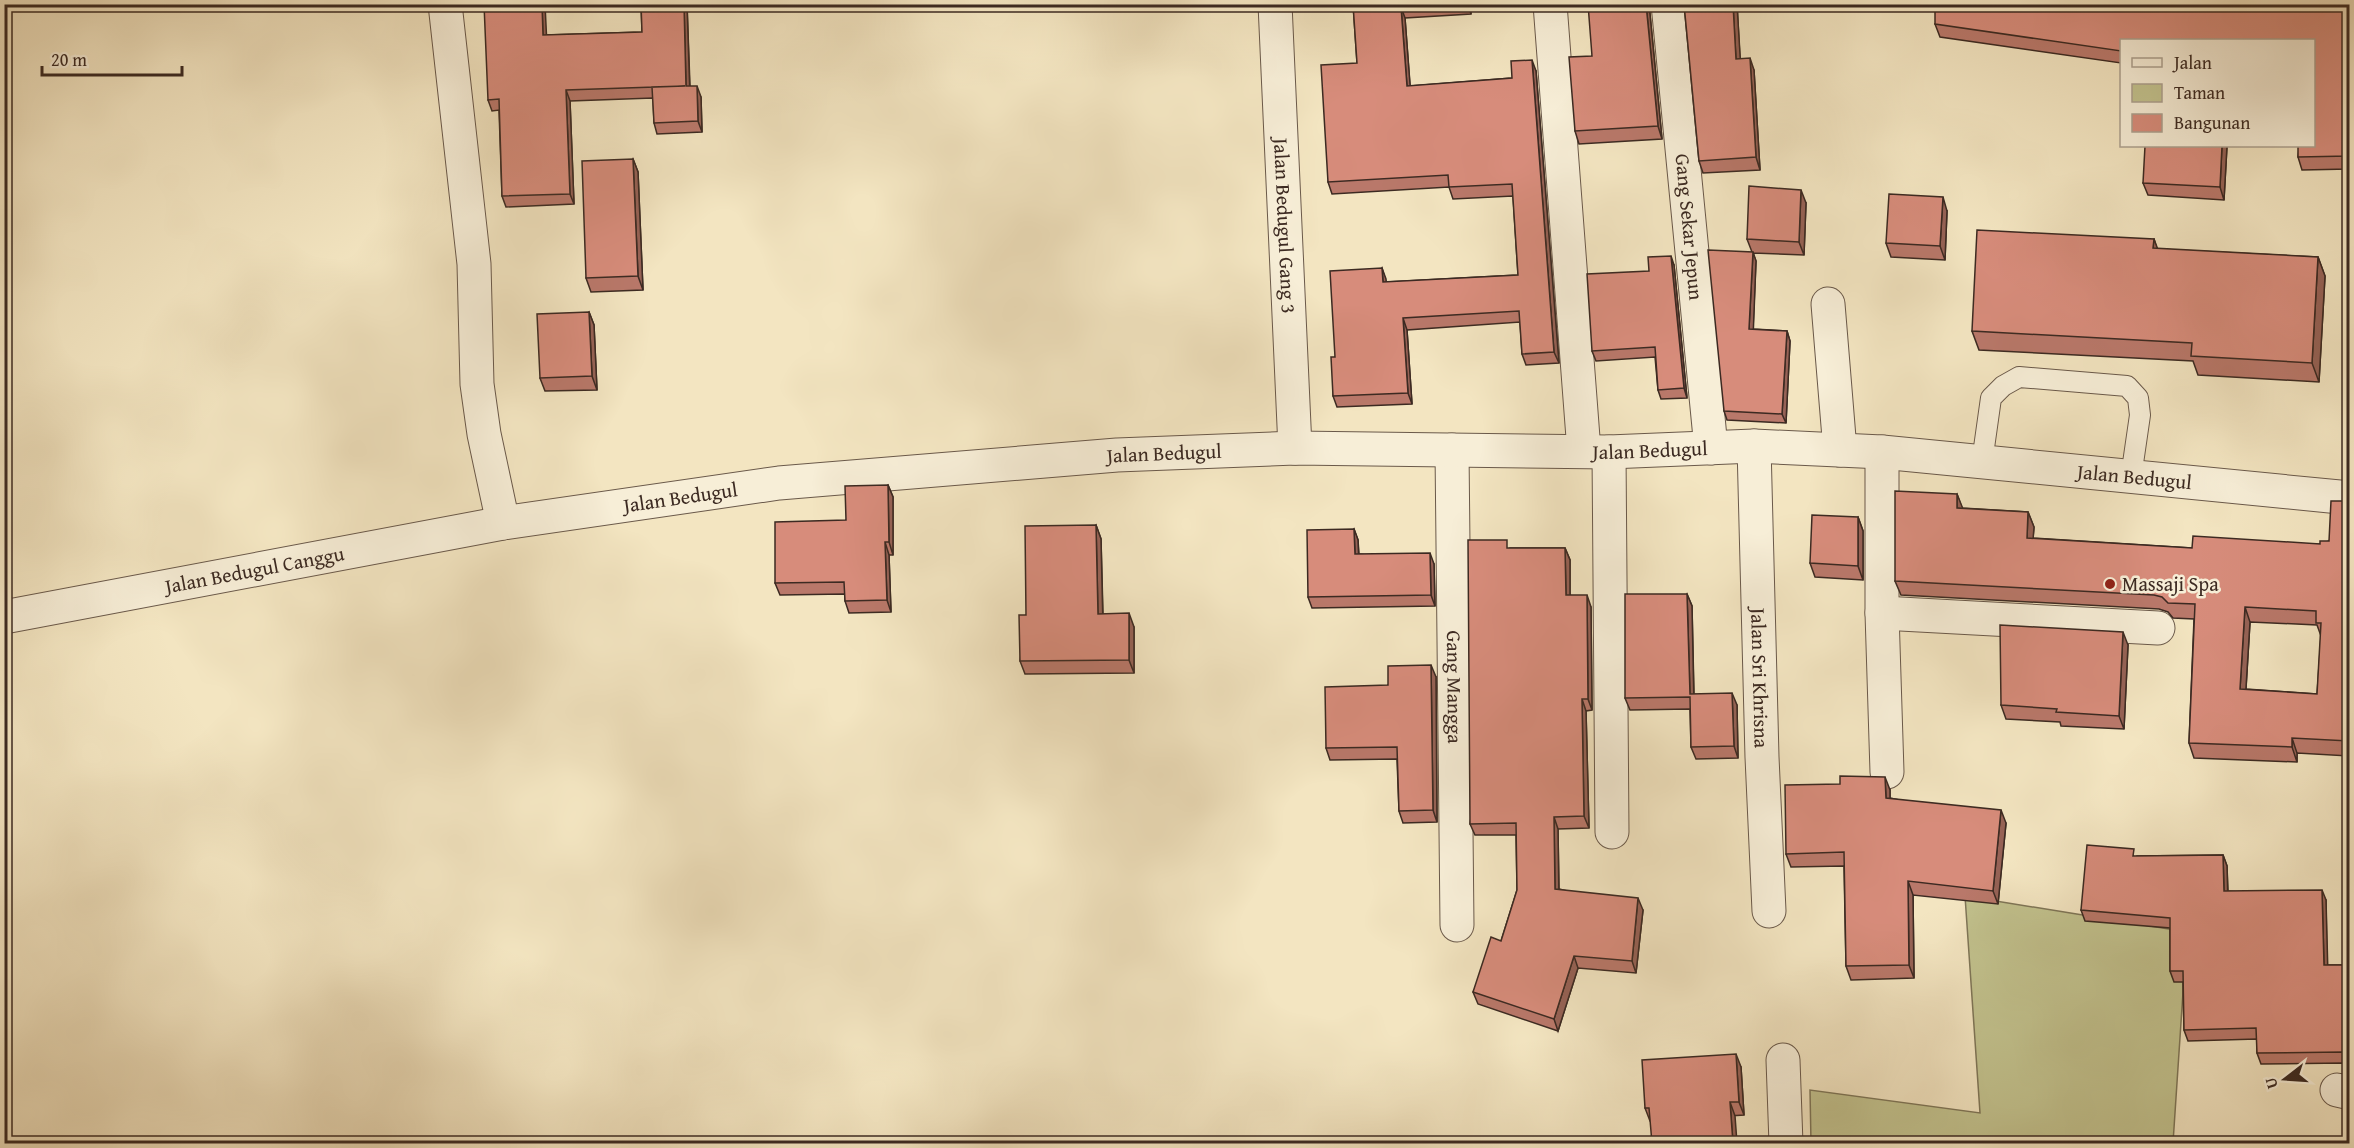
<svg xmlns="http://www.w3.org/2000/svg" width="2354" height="1148" viewBox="0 0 2354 1148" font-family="'Gentium Book Plus',serif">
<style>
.green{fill:#c2c28e;stroke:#7f7658;stroke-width:1.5}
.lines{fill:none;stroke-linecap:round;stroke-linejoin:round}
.service-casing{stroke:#6a594a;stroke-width:22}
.minor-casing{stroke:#6a594a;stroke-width:35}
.service{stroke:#f7eed7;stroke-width:20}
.minor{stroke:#f7eed7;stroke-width:33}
.wall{fill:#b9786a;stroke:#3c2a22;stroke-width:1.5;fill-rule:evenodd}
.shaded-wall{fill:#966256;stroke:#3c2a22;stroke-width:1.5}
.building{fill:#d78c7b;stroke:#3c2a22;stroke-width:1.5;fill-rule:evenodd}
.poi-dot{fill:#8f2418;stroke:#f7eed7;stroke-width:2}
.labels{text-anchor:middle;stroke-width:5;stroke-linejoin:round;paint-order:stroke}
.street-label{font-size:20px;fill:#3c2a22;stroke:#f7eed7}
.poi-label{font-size:20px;fill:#3c2a22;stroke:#f7eed7;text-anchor:start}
</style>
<rect width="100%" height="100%" fill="#f3e5c1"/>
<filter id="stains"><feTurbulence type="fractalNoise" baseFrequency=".00333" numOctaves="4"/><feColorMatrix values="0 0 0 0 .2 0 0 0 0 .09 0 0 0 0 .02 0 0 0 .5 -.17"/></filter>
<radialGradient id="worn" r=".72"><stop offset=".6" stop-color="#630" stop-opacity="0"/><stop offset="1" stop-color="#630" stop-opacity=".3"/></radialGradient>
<!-- green -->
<polygon class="green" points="1965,896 2187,932 2173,1143 1811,1143 1810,1090 1980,1113"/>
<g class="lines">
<!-- service casing -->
<g class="service-casing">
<polyline id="service" points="1982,462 1991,398 2003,386 2019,377 2127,386 2138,398 2140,415 2131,477"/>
</g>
<!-- minor casing -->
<g class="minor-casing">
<g id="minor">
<polyline points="445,4 474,264 477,384 484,434 503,523"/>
<path id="s1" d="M1275,4L1295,448"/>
<polyline points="1550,4 1584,451"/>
<path id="s2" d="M1668,4L1711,448"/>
<polyline points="1828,304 1840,450"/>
<path id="s3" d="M1754,446L1762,757L1769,911"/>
<path id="s4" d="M1452,450L1457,925"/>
<polyline points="1609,452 1612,832"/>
<polyline points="1882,452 1882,613 1887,772"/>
<polyline points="1882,613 2158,628"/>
<path id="s5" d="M4,617L503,523L779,483L1117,455L1295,448L1609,452L1754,446L1882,452L2350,498"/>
<polyline points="1783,1060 1786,1144"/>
<polyline points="2337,1090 2350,1093"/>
</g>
</g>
<!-- service -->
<use href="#service" class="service"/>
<!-- minor -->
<use href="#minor" class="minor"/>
</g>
<!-- wall -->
<g class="wall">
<polygon points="641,4 687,4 690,86 701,97 702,132 657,134 654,123 653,98 570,101 574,204 506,207 502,196 499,110 492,111 488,100 546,35 642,32"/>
<polygon points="1353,4 1470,4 1471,14 1405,18 1410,86 1512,78 1536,71 1559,363 1526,365 1522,354 1520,322 1407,330 1412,404 1337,407 1333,396 1335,357 1382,268 1386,282 1518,275 1513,196 1453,199 1449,187 1332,194 1328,182 1357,63"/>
<polygon points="1649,4 1662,139 1579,144 1575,131 1592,56"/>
<polygon points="1684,4 1737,4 1740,58 1754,70 1760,170 1703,173 1699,161"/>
<polygon points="2349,4 2349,169 2302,170 2298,157 2313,40 2121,40 2121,63 1940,37 1935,24"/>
<polygon points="2227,146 2224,200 2148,195 2143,183"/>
<polygon points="633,159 638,172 643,290 591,292 586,278"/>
<polygon points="1806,203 1804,255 1753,253 1756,261 1753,329 1787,331 1790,341 1786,423 1727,420 1724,411 1752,252 1747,239"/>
<polygon points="1947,211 1945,260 1891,257 1886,243"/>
<polygon points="2154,239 2157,249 2318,257 2325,276 2319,382 2198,375 2193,361 1979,350 1972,331"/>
<polygon points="1674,265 1687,398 1661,399 1658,390 1655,357 1596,361 1592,351 1649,271"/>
<polygon points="589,312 594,325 597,390 545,391 540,378"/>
<polygon points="888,485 893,497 893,555 889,555 891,612 849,613 845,601 845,594 780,595 775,583 846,520"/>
<path d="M1957,494L1962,508L2028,512L2034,527L2033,538L2192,548L2320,544L2329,541L2349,501V756L2297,753V762L2194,758L2189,743L2194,619L2173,618L2168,612L2159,609L1901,595L1895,581ZM2250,622L2317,625L2321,636L2317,694L2246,689Z"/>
<polygon points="1858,517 1863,531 1863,580 1815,577 1810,563"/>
<polygon points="1096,525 1101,539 1103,614 1134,627 1134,673 1025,674 1020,661 1026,615"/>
<polygon points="1354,529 1358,540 1359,554 1434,564 1435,606 1312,608 1308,597"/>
<polygon points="1510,548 1565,548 1570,560 1570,595 1591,607 1592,710 1586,711 1589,828 1558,829 1559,889 1643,910 1636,973 1578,968 1558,1031 1478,1004 1473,992 1501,941 1517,890 1516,835 1475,835 1470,824"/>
<polygon points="1687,594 1692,606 1694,694 1737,705 1738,758 1696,759 1691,747 1690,709 1630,710 1625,698"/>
<polygon points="2128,645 2124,729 2061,726 2060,722 2006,719 2001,705"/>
<polygon points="1436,677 1437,822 1403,823 1399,811 1397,759 1330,760 1326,748 1388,685"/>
<polygon points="1890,790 1890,798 2006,823 1998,904 1913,895 1914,978 1851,980 1846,966 1844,866 1791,867 1786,854"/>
<polygon points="2223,855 2227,866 2228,891 2326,900 2327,965 2349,965 2349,1073 2347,1073 2344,1063 2261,1064 2257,1053 2257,1039 2188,1041 2184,1030 2183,982 2174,982 2170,971 2170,928 2085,921 2081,910 2137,856"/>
<polygon points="1741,1067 1744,1115 1650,1121 1645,1108"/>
</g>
<!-- shaded-wall -->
<g class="shaded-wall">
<polygon points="542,4 545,4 547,46 543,35"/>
<polygon points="684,4 687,4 690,97 686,86"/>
<polygon points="1467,4 1470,4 1471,14"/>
<polygon points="1646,4 1649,4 1662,139 1658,126"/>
<polygon points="1733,4 1737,4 1741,71 1736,59"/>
<polygon points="1401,7 1405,18 1411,97 1407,86"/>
<polygon points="1750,58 1754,70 1760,170 1756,157"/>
<polygon points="1532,60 1536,71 1559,363 1554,352"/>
<polygon points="697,86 701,97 702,132 698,121"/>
<polygon points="566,90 570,101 574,204 570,194"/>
<polygon points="2222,146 2227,146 2224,200 2220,187"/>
<polygon points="633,159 638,172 643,290 638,276"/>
<polygon points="1801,190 1806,203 1804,255 1799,242"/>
<polygon points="1943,197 1947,211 1945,260 1940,246"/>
<polygon points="2154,239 2161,258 2153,248"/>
<polygon points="1753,252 1756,261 1753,339 1749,329"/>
<polygon points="1671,256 1674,265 1687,398 1684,388"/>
<polygon points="2318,257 2325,276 2319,382 2312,363"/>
<polygon points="1382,268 1386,279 1387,293 1383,282"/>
<polygon points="589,312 594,325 597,390 592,376"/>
<polygon points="1403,318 1407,330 1412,404 1408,393"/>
<polygon points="1787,331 1790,341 1786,423 1782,414"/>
<polygon points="888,485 893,497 893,555 889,542"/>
<polygon points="1957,494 1963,509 1957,508"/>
<polygon points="2028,512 2034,527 2032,553 2027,538"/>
<polygon points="1858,517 1863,531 1863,580 1858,566"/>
<polygon points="1096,525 1101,539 1103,627 1098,614"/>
<polygon points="1354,529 1358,540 1359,565 1355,554"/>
<polygon points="885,542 889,555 891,612 887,600"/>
<polygon points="1565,548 1570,560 1570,607 1566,595"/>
<polygon points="1430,553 1434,564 1435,606 1431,595"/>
<polygon points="1687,594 1692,606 1694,706 1690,694"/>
<polygon points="1587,595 1591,607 1592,710 1588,699"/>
<polygon points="2245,607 2250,622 2245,704 2240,689"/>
<polygon points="1129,613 1134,627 1134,673 1129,660"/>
<polygon points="2123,632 2128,645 2124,729 2119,716"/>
<polygon points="1431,665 1436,677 1437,822 1433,810"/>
<polygon points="1732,693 1737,705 1738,758 1734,746"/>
<polygon points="1582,699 1586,711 1589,828 1584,816"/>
<polygon points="2292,738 2297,753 2297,762 2292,747"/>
<polygon points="1885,777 1890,790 1890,811 1886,798"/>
<polygon points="2001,810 2006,823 1998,904 1993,891"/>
<polygon points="1554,817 1558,829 1559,900 1555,889"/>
<polygon points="2223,855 2227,866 2228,902 2224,891"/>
<polygon points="1908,881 1913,895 1914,978 1909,965"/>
<polygon points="2322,890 2326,900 2328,976 2324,965"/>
<polygon points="1638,898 1643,910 1636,973 1632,961"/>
<polygon points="1574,956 1578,968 1558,1031 1554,1019"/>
<polygon points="1736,1054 1741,1067 1744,1115 1739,1102"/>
<polygon points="1730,1102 1735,1116 1737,1143 1733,1143"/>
</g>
<!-- building -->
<g class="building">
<polygon points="484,4 542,4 543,35 642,32 641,4 684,4 686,86 697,86 698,121 654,123 652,87 685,86 566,90 570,194 502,196 499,99 488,100"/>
<polygon points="1353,4 1437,4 1401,7 1407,86 1512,78 1511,61 1532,60 1554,352 1522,354 1519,311 1403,318 1408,393 1333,396 1331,357 1335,357 1330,271 1382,268 1383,282 1518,275 1512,184 1449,187 1448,175 1328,182 1321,65 1357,63"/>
<polygon points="1588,4 1646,4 1658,126 1575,131 1569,57 1592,56"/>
<polygon points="1684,4 1733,4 1736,59 1750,58 1756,157 1699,161"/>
<polygon points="1935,4 2349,4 2349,156 2298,157 2298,146 2313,146 2313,40 2121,40 2121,51 1935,24"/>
<polygon points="2145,146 2222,146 2220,187 2143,183"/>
<polygon points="633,159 638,276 586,278 582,161"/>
<polygon points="1749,186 1801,190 1799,242 1747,239"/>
<polygon points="1889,194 1943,197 1940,246 1886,243"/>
<polygon points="1977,230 2154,239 2153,248 2318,257 2312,363 2191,356 2192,343 1972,331"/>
<polygon points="1708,250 1753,252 1749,329 1787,331 1782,414 1724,411"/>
<polygon points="1671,256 1684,388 1658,390 1655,347 1592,351 1587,274 1649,271 1648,257"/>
<polygon points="589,312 592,376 540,378 537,314"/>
<polygon points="888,485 889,542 885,542 887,600 845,601 844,582 775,583 775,522 846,520 845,486"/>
<path d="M1895,491L1957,494V508L2028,512L2027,538L2192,548L2193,536L2320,544V541H2329L2331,501H2349V741L2292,738V747L2189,743L2195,604L2168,603L2162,597L2154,595L1895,581ZM2245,607L2316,611V623H2321L2317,694L2240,689Z"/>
<polygon points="1812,515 1858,517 1858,566 1810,563"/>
<polygon points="1096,525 1098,614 1129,613 1129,660 1020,661 1019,615 1026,615 1025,526"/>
<polygon points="1354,529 1355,554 1430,553 1431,595 1308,597 1307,530"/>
<polygon points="1468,540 1507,540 1507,548 1565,548 1566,595 1587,595 1588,699 1582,699 1584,816 1554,817 1555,889 1638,898 1632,961 1574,956 1554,1019 1473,992 1491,937 1501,941 1517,890 1516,823 1470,824"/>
<polygon points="1625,594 1687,594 1690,694 1732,693 1734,746 1691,747 1690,697 1625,698"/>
<polygon points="2000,625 2123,632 2119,716 2056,712 2057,709 2001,705"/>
<polygon points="1431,665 1433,810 1399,811 1397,747 1326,748 1325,687 1388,685 1388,666"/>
<polygon points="1840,776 1885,777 1886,798 2001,810 1993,891 1908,881 1909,965 1846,966 1844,852 1786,854 1785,785 1840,784"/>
<polygon points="2087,845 2134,849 2133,856 2223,855 2224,891 2322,890 2324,965 2349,965 2349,1063 2343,1062 2343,1052 2257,1053 2256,1028 2184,1030 2183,971 2170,971 2170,918 2081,910"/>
<polygon points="1736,1054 1739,1102 1730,1102 1733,1143 1652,1143 1649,1108 1645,1108 1642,1060"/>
</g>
<!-- markers -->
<circle class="poi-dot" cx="2110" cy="584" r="6"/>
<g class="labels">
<!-- street labels -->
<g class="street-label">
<text dy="7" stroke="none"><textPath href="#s1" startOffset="222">Jalan Bedugul Gang 3</textPath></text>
<text dy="7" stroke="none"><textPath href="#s2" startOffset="224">Gang Sekar Jepun</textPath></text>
<text dy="7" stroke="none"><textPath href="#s5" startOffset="1659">Jalan Bedugul</textPath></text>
<text dy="7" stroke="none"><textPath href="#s5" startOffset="1173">Jalan Bedugul</textPath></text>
<text dy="7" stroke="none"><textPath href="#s5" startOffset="2145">Jalan Bedugul</textPath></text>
<text dy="7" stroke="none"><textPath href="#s5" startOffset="687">Jalan Bedugul</textPath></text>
<text dy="7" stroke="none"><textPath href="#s5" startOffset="255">Jalan Bedugul Canggu</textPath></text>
<text dy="7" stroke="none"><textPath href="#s3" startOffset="232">Jalan Sri Khrisna</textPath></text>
<text dy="7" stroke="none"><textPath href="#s4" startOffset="237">Gang Mangga</textPath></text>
</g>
<!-- poi labels -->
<g class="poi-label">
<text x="2122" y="591">Massaji Spa</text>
</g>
</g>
<!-- margin -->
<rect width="2354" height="1148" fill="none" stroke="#f3e5c1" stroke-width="24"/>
<rect x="6" y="6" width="2342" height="1136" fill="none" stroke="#3c2a22" stroke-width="3"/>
<rect x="12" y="12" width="2330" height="1124" fill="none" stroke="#3c2a22" stroke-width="1.5"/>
<!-- legend -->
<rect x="2120" y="39" width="195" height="108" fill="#f7eed7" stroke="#aca08f" stroke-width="1.5"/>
<rect x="2132" y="58" width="30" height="9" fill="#f7eed7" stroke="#aca08f" stroke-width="1.5"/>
<text x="2174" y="69" font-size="18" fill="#3c2a22">Jalan</text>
<rect x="2132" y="84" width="30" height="18" fill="#c2c28e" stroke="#aca08f" stroke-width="1.5"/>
<text x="2174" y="99" font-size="18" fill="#3c2a22">Taman</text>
<rect x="2132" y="114" width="30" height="18" fill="#d78c7b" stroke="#aca08f" stroke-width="1.5"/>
<text x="2174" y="129" font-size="18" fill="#3c2a22">Bangunan</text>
<!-- north arrow -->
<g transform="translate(2285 1079) rotate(253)" stroke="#f7eed7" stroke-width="4.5" paint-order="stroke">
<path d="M0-4.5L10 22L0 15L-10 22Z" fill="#3c2a22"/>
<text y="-9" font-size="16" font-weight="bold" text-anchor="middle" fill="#3c2a22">U</text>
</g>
<!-- scale -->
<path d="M42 66v9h140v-9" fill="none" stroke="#3c2a22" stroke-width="3"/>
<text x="51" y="66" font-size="18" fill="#3c2a22" stroke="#f7eed7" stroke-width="4.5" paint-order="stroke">20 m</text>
<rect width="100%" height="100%" filter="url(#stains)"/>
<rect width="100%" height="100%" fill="url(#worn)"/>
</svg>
